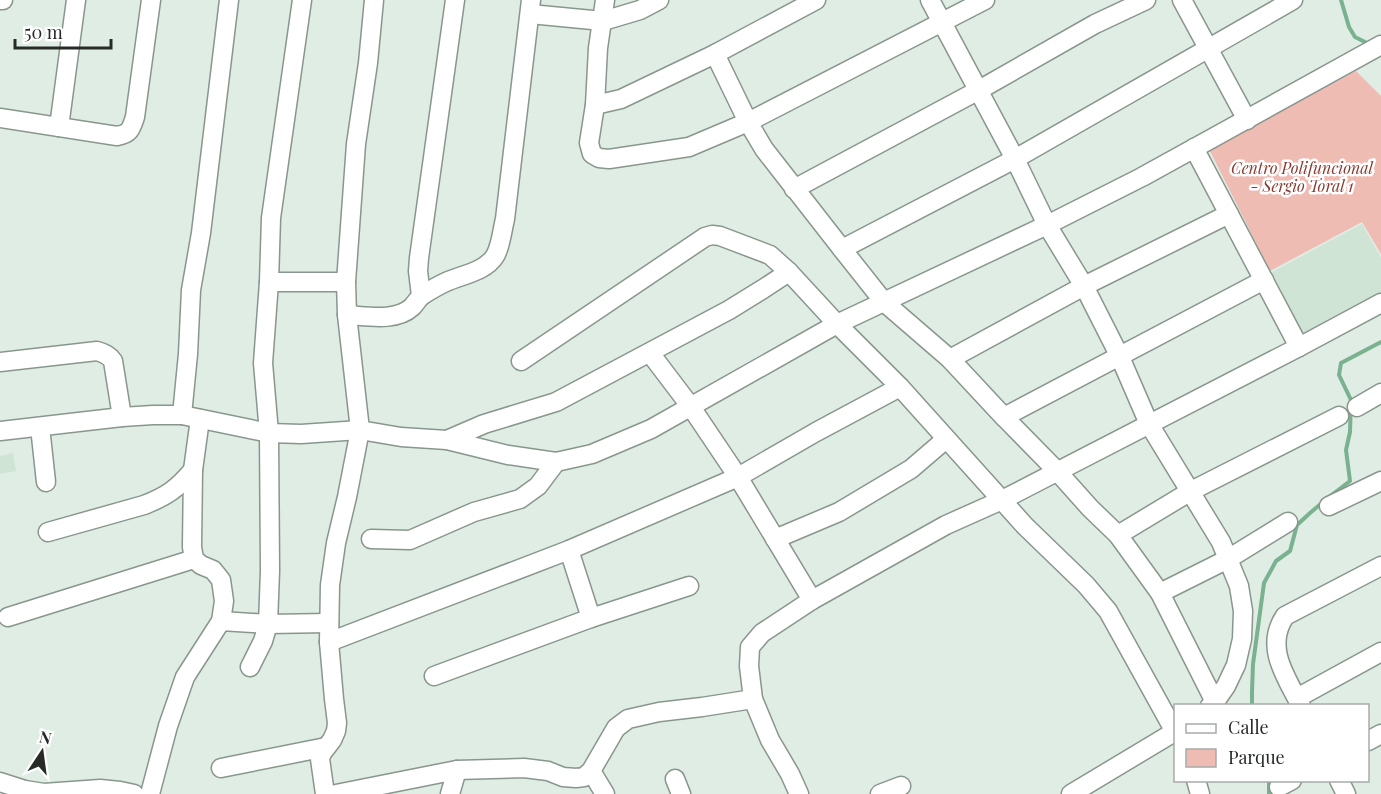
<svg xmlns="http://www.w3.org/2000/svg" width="1381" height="794" viewBox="0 0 1381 794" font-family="'Playfair Display',serif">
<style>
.built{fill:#cfe4d5}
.green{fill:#efbcb3}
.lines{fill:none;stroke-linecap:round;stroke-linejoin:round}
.stream{stroke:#7ab18f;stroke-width:4}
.minor-casing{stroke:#89968d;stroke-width:21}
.minor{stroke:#fff;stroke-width:18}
.labels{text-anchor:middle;stroke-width:5;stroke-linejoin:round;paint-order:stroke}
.park-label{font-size:16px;font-style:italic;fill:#863a30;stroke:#fff}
</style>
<rect width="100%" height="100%" fill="#dfede4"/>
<!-- built -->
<g class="built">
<polygon points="1362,224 1381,258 1381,294 1304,336 1272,272"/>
<polygon points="13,453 16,471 0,474 0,456"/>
</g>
<!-- green -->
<polygon class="green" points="1356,71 1381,96 1381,254 1362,222 1270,271 1209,149"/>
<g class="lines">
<!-- stream -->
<g class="stream">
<polyline points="1341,0 1349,27 1355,37 1369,44"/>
<polyline points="1329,497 1350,481 1346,450 1350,432 1351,400 1339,375 1341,363 1381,342"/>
<polyline points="1252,706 1252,692 1253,664 1264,583 1276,561 1290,551 1297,525 1310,513 1323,502"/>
<polyline points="1269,794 1269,780"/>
</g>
<!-- minor casing -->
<g class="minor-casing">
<g id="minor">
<polyline points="0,0 3,0"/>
<polyline points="605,0 598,48 595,105 589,143 592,154 599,158 609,159 689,147 748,122 985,0"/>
<polyline points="930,0 1015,159 1047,225 1084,286 1120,357 1149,424 1221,542 1239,586 1243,611 1242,639 1236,665 1226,686 1215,702 1210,706"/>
<polyline points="1182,0 1247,120"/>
<polyline points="530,14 603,21 640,10 659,0"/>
<polyline points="715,54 748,122 764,149 842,249 884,302 950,359 1004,417 1057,471 1090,508 1118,535 1160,593 1215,702"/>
<polyline points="595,105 621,99 715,54 816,0"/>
<path d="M0,118L117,136C130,134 131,129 135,117L151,0"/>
<polyline points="59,127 76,0"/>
<polyline points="1194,148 1299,347"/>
<polyline points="794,189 979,90 1095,24 1146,0"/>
<polyline points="842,249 1015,159 1293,0"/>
<polyline points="269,282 346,282"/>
<path d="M421,296C429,291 437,286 446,282C461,275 485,272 495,256C501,246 502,231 505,219L531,0"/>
<path d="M347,315C367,316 396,322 412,307C415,304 418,299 421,296L418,271L419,258L455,0"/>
<polyline points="650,353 691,407 738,477 812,600"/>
<polyline points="950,359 1084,286 1229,214"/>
<polyline points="521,361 705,237 712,235 720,236 770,255 789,272 837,324 900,387 1025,526 1086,585 1108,611 1175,732"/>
<path d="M0,362L97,351C104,353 109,355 113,361L122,417L153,415H182L269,433L301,434L360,430L401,437L447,440L508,455L556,462L592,454L651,429L837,324L1047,225L1142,177L1381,45"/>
<polyline points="1357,407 1381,393"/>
<polyline points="182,415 188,354 191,290 201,233 229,0"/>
<polyline points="1004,417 1264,280"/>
<polyline points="40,427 46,482"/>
<polyline points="0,431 122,417"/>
<polyline points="447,440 484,424 556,402 729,310 763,289 789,272"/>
<polyline points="1329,506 1381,481"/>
<path d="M48,532L144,505C167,496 177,489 193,470"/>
<polyline points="1118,535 1191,491 1339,416"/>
<polyline points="371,539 410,540 474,512 520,499 538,486 556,462"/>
<polyline points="775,539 839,512 911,469 946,439"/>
<polyline points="569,550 591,618"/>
<polyline points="1160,593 1228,559 1288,522"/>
<polyline points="8,617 194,559"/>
<polyline points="221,621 268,624 329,623"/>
<polyline points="329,642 569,550 738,477 816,432 900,387"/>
<polyline points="250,667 263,641 268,624 270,571 269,433 263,363 269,282 271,218 302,0"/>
<polyline points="434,676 591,618 689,586"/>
<polyline points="1297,698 1381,652"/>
<path d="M1301,706C1286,677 1264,647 1285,616L1381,566"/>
<polyline points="1368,741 1381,734"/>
<polyline points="221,768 326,747"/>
<polyline points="591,771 605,794"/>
<polyline points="675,779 681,794"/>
<polyline points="1196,780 1200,794"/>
<polyline points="1339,780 1346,794"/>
<polyline points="0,782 25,790 44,793 100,789 120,791 134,794"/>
<polyline points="1279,787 1292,780"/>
<polyline points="150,794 168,726 185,677 221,621 224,601 221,580 213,570 201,565 194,559 192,547 193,470 200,419"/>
<polyline points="325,794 320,759 322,753 332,740 336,731 337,723 334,699 329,642 330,585 336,543 347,497 360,430 347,315 346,282 356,144 368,63 374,0"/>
<polyline points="336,794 457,770 524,768 548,771 563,777 576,778 584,777 591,771 616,728 628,719 659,712 702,707 753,699"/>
<polyline points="450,794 457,770"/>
<polyline points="799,794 790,774 770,740 753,699 749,666 750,647 762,633 812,600 946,525 1002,500 1299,347 1381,303"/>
<polyline points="880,794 901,786"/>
<polyline points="1071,794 1176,731"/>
</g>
</g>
<!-- minor -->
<use href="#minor" class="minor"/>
</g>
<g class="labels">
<!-- park labels -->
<g class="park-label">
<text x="1302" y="174">Centro Polifuncional<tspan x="1302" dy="18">- Sergio Toral 1</tspan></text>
</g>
</g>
<!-- legend -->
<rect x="1174" y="704" width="195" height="78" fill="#ffffff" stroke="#a8aaa9" stroke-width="1.5"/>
<rect x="1186" y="724" width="30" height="9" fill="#ffffff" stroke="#a8aaa9" stroke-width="1.5"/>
<text x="1228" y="734" font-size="18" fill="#262b28">Calle</text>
<rect x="1186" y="749" width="30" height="18" fill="#efbcb3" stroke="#a8aaa9" stroke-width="1.5"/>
<text x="1228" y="764" font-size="18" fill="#262b28">Parque</text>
<!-- north arrow -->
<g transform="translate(42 752) rotate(13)" stroke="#ffffff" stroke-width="4.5" paint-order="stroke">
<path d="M0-4.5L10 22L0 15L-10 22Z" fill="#262b28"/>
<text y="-9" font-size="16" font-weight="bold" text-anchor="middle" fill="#262b28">N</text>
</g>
<!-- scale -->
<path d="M15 39v9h96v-9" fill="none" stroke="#262b28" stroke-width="3"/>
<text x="24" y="39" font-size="18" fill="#262b28" stroke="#ffffff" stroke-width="4.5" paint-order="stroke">50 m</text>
</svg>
